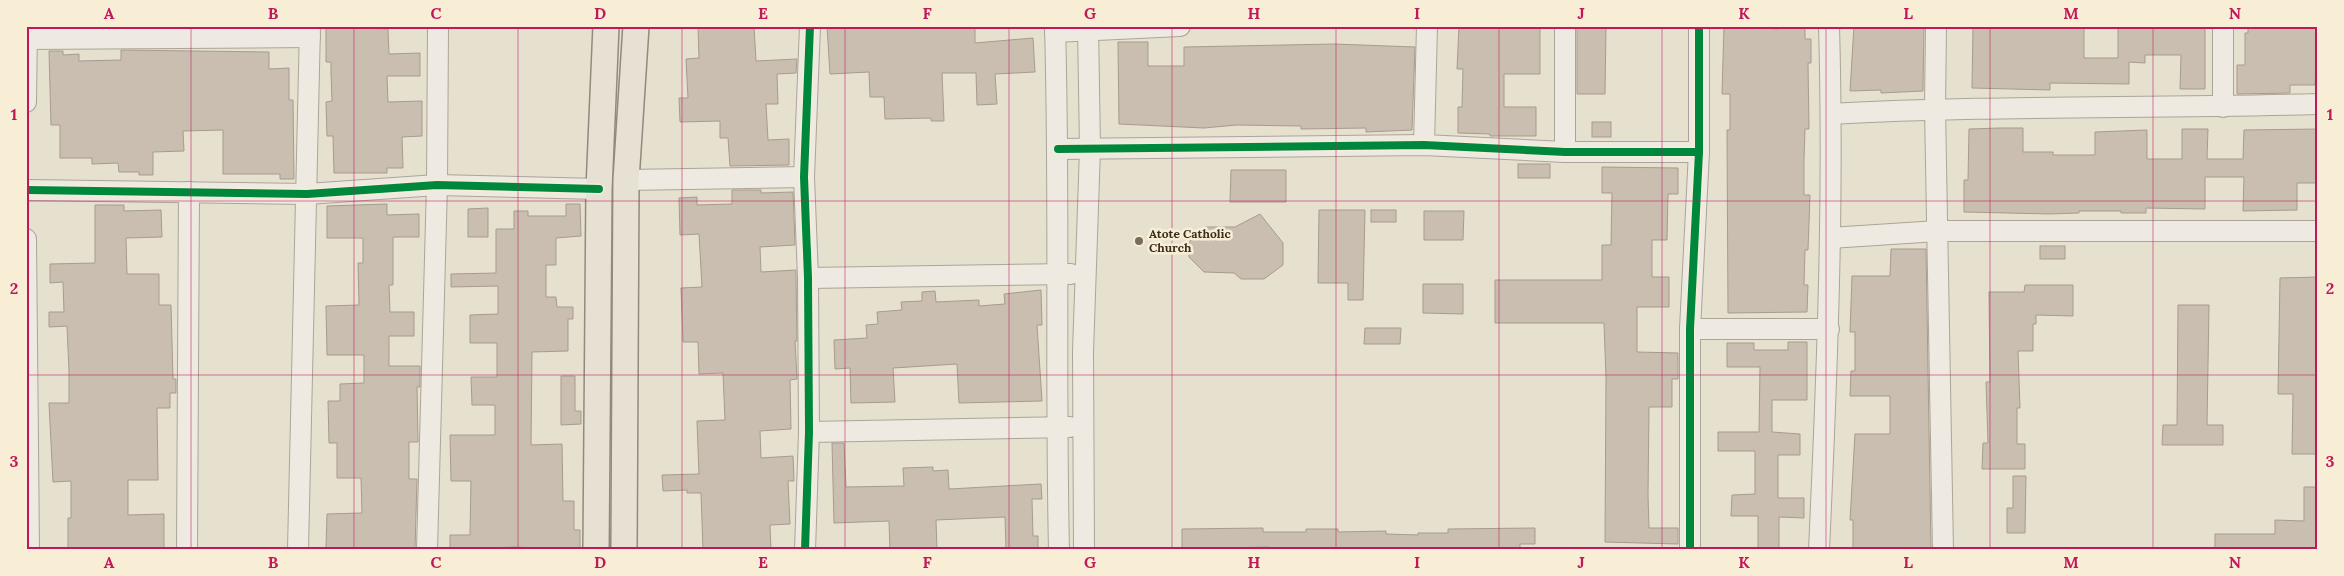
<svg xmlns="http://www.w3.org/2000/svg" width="2344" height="576" viewBox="0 0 2344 576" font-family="Lora,serif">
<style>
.building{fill:#cabeb0;stroke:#a79b8e}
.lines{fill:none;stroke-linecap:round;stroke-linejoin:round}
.minor-casing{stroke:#aca597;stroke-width:22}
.major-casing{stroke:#918a7e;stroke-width:28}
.minor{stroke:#eeeae1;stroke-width:20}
.major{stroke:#e6e1d2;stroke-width:25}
.cycleway-casing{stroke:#f7eed5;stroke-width:11}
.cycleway{stroke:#00873e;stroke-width:8}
.grid{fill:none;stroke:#c2185b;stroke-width:1;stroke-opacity:0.55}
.poi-dot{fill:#776c5d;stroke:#f7eed5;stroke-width:2}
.labels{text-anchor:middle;stroke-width:5;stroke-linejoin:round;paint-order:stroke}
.poi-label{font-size:12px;font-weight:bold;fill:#3b2d1f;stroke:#f7eed5;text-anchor:start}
.neatline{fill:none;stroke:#c2185b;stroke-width:2}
.grid-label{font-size:16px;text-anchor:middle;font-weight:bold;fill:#c2185b}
</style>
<rect width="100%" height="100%" fill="#e6e0cf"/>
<!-- building -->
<g class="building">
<polygon points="698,26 754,26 756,61 797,59 796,73 777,74 778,104 766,104 768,140 789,139 789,165 730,166 728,138 720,138 720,121 680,122 679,98 688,98 686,59 699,58"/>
<polygon points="827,26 975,26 975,43 1033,38 1035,72 995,74 997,104 977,105 976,73 942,73 944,121 931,121 931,118 885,119 884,97 870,97 869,72 830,74"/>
<polygon points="1459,26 1540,26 1540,74 1504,74 1504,107 1536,107 1536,136 1490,136 1490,134 1458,133 1458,107 1462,107 1463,69 1457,69"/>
<polygon points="1577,26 1606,26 1605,94 1577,94"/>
<polygon points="1724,26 1778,29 1778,26 1805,26 1805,39 1811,39 1811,63 1808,63 1809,129 1805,129 1804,159 1804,195 1810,195 1808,250 1805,250 1804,285 1808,285 1807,312 1728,313 1727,130 1730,130 1730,94 1722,94"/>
<polygon points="1854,26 1924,26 1923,91 1881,93 1881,90 1850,91"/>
<polygon points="1973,26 2084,26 2084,58 2118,58 2118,26 2205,26 2205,89 2180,89 2181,55 2145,55 2145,63 2129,62 2129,84 2050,83 2050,90 1972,88"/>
<polygon points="2248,26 2318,26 2315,85 2290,85 2290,93 2237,94 2237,65 2245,65 2245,33 2248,33"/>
<polygon points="326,27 388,29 389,54 420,53 420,76 387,76 388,102 422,101 422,136 402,137 403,168 387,168 387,173 334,173 333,136 327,136 326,102 332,101 331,73 331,62 326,62"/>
<polygon points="1118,42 1148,42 1148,66 1184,66 1184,47 1334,44 1415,47 1412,130 1366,132 1366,128 1301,129 1301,126 1237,125 1204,128 1119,124"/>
<polygon points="121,50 269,52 269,69 289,68 289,100 293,100 294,179 280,179 280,174 223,174 223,130 183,131 184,151 153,152 153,175 139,175 139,172 119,172 118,163 92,164 92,158 60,158 60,125 51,125 49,51 63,51 63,55 79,54 79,61 121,60"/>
<rect x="1592" y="122" width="19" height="15"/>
<polygon points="2000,128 2023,128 2023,152 2053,152 2053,155 2095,155 2095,132 2147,130 2147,159 2182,159 2182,129 2208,129 2207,159 2243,159 2244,130 2318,129 2318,183 2297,183 2297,210 2243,211 2244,177 2205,177 2205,209 2146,208 2146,213 2121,213 2121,211 2079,211 2079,213 2050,214 1964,212 1964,180 1968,180 1969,129"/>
<rect x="1518" y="164" width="32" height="14"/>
<polygon points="1602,167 1678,168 1678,194 1668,194 1667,240 1652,240 1652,277 1669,277 1669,307 1637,307 1637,352 1678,353 1678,379 1672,379 1672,407 1649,407 1648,495 1649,528 1678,528 1678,544 1605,542 1606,378 1604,323 1495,323 1495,280 1602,280 1602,245 1611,245 1612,193 1602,193"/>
<polygon points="1231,170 1286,170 1286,202 1230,202"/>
<polygon points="732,190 761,190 761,193 793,192 795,245 760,247 761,272 796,270 796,278 797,341 795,341 797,379 790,380 791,429 760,431 761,458 793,456 794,481 788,481 790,524 770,525 771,550 703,550 701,493 687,493 687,490 663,491 662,475 699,474 697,421 725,420 723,373 699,374 698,342 683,342 681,288 702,287 699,234 680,235 679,198 697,197 697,205 732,204"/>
<polygon points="387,204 387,215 419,214 419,237 393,237 393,285 389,285 390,312 414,312 414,336 389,336 389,366 420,366 420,387 417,387 418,442 409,442 409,479 417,479 415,550 326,548 327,514 362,513 361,478 337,478 337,443 329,443 328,401 340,401 340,384 364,383 364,355 327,355 326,306 359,305 358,263 363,263 363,238 327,238 327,206"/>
<polygon points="566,204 580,204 581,236 556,238 556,265 546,265 546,297 556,297 557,307 573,307 573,319 568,319 568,351 532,352 531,445 562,444 563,501 574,501 574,530 580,530 580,550 515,547 488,548 488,550 450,550 450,535 470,535 471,481 451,481 450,435 495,435 495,405 472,405 471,377 497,377 497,343 470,343 470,315 498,314 498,286 451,287 451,274 496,273 496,229 514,229 514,211 528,211 528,216 566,216"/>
<polygon points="95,205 124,205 124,211 161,210 162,237 126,238 127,274 159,274 159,305 171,305 173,379 176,379 176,393 170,393 170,408 157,408 158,480 128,480 128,515 164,514 164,548 68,550 68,518 71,518 71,481 53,482 49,403 69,403 69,371 67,326 49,327 49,312 64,312 63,282 50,283 50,264 95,263"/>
<polygon points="488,208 488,237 468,237 468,209"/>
<polygon points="1319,210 1365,210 1363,300 1348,300 1348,283 1318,283"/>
<rect x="1371" y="210" width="25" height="12"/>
<polygon points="1424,211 1464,211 1463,240 1424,240"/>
<polygon points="1260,214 1283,243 1283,265 1264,279 1241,279 1234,273 1204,272 1189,257 1189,242 1205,227 1235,227"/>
<rect x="2040" y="246" width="25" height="13"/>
<polygon points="1891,249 1926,249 1931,550 1853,548 1853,520 1850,520 1855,434 1890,434 1890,396 1850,396 1851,371 1855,371 1855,332 1850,332 1852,276 1890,276"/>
<polygon points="2318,277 2318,454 2292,454 2293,394 2278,394 2280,278"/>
<polygon points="1423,284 1463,284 1463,314 1423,313"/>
<polygon points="2025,285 2073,285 2073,316 2036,315 2036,324 2033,324 2033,351 2018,351 2020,408 2017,408 2017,444 2025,444 2025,469 1982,469 1983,443 1988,443 1986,382 1990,382 1989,292 2024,292"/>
<polygon points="1041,290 1042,325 1037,325 1042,401 959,403 957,364 893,368 895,402 851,403 850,368 835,369 834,340 867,338 866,325 878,324 877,312 902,310 901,302 922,301 922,292 935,291 936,302 979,300 979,306 1005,304 1004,294"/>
<polygon points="2178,305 2209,305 2207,425 2223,425 2223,445 2162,445 2163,425 2177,425"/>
<polygon points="1365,328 1401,328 1400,344 1364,344"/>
<polygon points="1788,342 1807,342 1807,400 1772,400 1772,432 1800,434 1800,455 1778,455 1778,498 1804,498 1804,518 1779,517 1779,549 1758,549 1758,516 1731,516 1732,495 1755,494 1755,451 1718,451 1718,432 1759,432 1760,367 1727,367 1727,343 1754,343 1754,350 1788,350"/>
<polygon points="561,376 575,376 575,411 581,411 581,424 561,425"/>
<polygon points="832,443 844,443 846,487 904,486 903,468 933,467 933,471 948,470 949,489 1041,484 1042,499 1032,499 1033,536 1038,536 1038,550 1006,550 1005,517 936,520 937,550 890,550 889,521 834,523"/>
<polygon points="2013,476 2026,476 2025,533 2007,533 2007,508 2013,508"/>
<polygon points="2304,487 2318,487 2318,550 2215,550 2215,534 2275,534 2275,520 2304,521"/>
<polygon points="1263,528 1263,532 1306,532 1306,529 1338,529 1338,532 1386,531 1386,534 1418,535 1418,533 1448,533 1448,529 1535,528 1535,544 1520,544 1520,550 1269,550 1269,547 1182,549 1182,529"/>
</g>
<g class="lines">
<!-- minor casing -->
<g class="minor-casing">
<g id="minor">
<path d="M1055,26C1060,201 1055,375 1059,550"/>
<polyline points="1565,26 1565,152"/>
<polyline points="1936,26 1935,108 1943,550"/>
<polyline points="1055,32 1180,26"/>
<polyline points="26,39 310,37"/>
<polyline points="26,102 27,26"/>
<polyline points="2223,107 2223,26"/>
<path d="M1832,114C1994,105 2156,109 2318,104"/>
<polyline points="1424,145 1427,26"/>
<polyline points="1058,149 1424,145 1565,152 1699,152"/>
<polyline points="626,180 804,177"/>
<polyline points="26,190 307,194 437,185 599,189"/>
<polyline points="1830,238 1938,231 2318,231"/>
<polyline points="26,239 29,550"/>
<polyline points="808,278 1071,274"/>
<polyline points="1690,329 1829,329"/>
<polyline points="809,432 1070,427"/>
<polyline points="187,550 189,192"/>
<polyline points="298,550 310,26"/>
<polyline points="427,550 437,185 438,26"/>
<polyline points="805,550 809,432 808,278 804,177 810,26"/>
<polyline points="1084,550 1083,352 1090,149 1088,26"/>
<polyline points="1690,550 1690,329 1699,152 1699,26"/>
<path d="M1819,550C1827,375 1834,201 1829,26"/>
</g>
</g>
<!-- major casing -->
<g class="major-casing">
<g id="major">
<polyline points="596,550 599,189 606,26"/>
<polyline points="624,550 626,180 636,26"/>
</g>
</g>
<!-- minor -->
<use href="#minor" class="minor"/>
<!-- major -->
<use href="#major" class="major"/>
<!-- cycleway casing -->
<g class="cycleway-casing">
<g id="cycleway">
<polyline points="1058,149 1424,145 1565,152 1699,152"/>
<polyline points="26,190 307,194 437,185 599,189"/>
<polyline points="805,550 809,432 808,278 804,177 810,26"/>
<polyline points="1690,550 1690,329 1699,152 1699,26"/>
</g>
</g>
<!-- cycleway -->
<use href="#cycleway" class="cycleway"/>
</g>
<!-- grid -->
<path class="grid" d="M191,26V550M354,26V550M518,26V550M682,26V550M845,26V550M1009,26V550M1172,26V550M1336,26V550M1499,26V550M1662,26V550M1826,26V550M1990,26V550M2153,26V550M26,201H2318M26,375H2318"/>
<!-- markers -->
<circle class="poi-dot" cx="1139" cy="241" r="5"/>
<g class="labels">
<!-- poi labels -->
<g class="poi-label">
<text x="1149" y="238">Atote Catholic<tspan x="1149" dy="14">Church</tspan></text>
</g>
</g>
<!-- border -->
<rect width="2344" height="576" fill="none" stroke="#f7eed5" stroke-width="55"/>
<rect x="28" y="28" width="2288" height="520" class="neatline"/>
<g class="grid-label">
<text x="109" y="19">A</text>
<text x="273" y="19">B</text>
<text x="436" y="19">C</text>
<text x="600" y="19">D</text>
<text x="763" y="19">E</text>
<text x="927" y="19">F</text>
<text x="1090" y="19">G</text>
<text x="1254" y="19">H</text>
<text x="1417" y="19">I</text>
<text x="1581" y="19">J</text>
<text x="1744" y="19">K</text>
<text x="1908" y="19">L</text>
<text x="2071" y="19">M</text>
<text x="2235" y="19">N</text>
<text x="14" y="120">1</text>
<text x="2330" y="120">1</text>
<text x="14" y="294">2</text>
<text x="2330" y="294">2</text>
<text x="14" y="467">3</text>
<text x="2330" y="467">3</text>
<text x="109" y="568">A</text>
<text x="273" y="568">B</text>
<text x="436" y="568">C</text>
<text x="600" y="568">D</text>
<text x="763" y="568">E</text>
<text x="927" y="568">F</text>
<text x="1090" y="568">G</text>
<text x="1254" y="568">H</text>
<text x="1417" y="568">I</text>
<text x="1581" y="568">J</text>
<text x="1744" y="568">K</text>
<text x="1908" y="568">L</text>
<text x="2071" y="568">M</text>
<text x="2235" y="568">N</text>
</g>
</svg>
